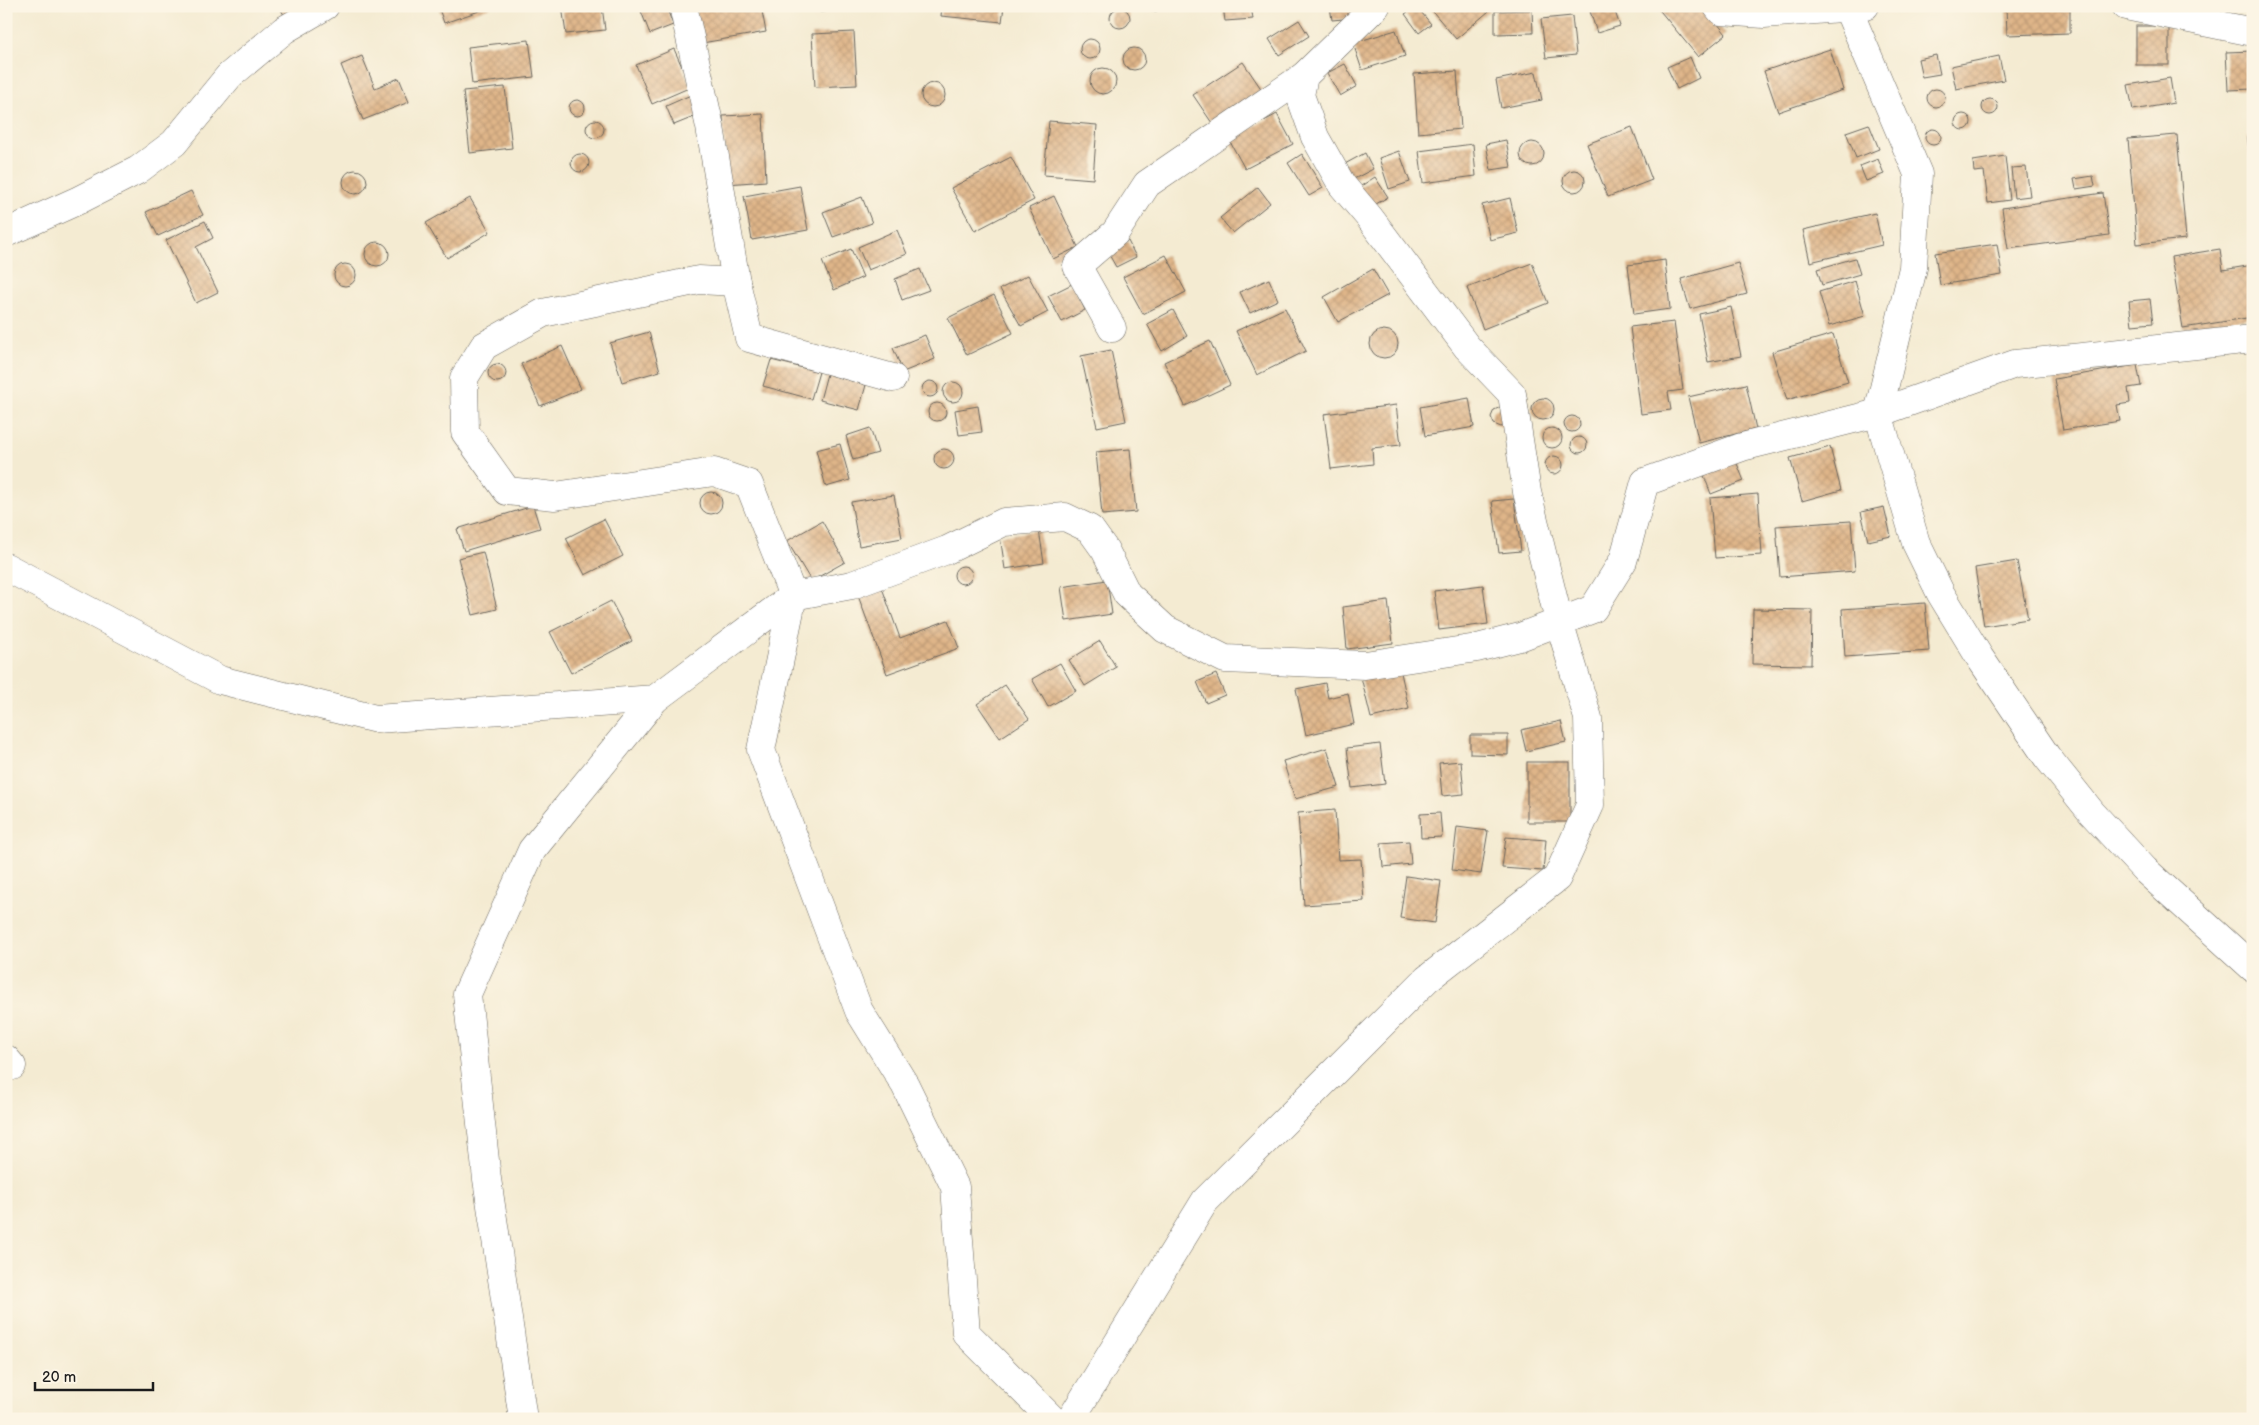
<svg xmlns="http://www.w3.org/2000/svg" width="2259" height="1425" viewBox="0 0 2259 1425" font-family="'Balsamiq Sans',sans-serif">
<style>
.building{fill:url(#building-cross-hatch)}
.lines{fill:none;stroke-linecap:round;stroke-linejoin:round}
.minor-casing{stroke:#68645c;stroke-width:29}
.minor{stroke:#fff;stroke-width:28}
</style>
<defs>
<pattern id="building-cross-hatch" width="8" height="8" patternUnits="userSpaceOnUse" patternTransform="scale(1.25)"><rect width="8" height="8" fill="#dfb589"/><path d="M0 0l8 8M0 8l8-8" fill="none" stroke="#bf9b76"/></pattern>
</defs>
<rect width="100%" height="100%" fill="#fcf5e5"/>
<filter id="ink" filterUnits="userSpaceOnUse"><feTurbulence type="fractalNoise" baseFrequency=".02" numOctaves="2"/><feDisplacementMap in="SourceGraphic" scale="10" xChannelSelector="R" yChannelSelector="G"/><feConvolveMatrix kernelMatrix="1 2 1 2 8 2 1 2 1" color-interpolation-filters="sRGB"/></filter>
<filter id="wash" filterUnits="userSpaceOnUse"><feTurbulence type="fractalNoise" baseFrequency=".0096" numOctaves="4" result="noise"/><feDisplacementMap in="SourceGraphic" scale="20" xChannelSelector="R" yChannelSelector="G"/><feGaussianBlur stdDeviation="1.12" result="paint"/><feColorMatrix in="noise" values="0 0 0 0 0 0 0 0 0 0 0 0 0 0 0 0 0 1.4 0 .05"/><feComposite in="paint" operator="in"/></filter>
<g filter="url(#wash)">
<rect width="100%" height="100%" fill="#f4ebd2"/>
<g id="blocks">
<!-- building -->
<g class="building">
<polygon points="279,6 299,6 284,15"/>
<polygon points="438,6 491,6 491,7 444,23"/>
<polygon points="562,6 602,6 605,30 566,34"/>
<polygon points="639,6 666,6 673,25 650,34"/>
<polygon points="695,6 761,6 766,32 702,43"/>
<polygon points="820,6 877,6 877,8 820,12"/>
<polygon points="942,6 1004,6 1002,22 941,16"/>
<polygon points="1146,6 1162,6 1157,11 1150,11"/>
<polygon points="1223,6 1251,6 1253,19 1225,21"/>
<polygon points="1330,6 1353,6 1355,18 1332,20"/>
<polygon points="1416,6 1431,24 1419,33 1405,14"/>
<polygon points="1428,6 1495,6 1456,39"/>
<polygon points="1596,6 1613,6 1620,26 1597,33 1589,8"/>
<polygon points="1656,6 1703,6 1726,34 1698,57"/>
<polygon points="2006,6 2070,6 2070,33 2007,35"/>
<circle cx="1120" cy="18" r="10"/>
<polygon points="1532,10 1533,33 1495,34 1495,11"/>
<polygon points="1572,16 1576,55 1546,58 1541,19"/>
<polygon points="1299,20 1309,36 1279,55 1269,39"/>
<rect x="2136" y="26" width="33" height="39"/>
<polygon points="1396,30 1405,56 1362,70 1353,43"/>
<polygon points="854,32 857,85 815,87 812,34"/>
<circle cx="1090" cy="49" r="10"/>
<polygon points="529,40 534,77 472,84 468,47"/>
<circle cx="1134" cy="59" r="11"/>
<polygon points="674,49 691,87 652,104 636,65"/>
<polygon points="1830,49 1843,90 1778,112 1764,71"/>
<polygon points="2253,51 2253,89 2228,90 2226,52"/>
<polygon points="1936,55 1940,74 1922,77 1918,59"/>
<polygon points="362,56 375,88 399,78 409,102 363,120 341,65"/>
<polygon points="1999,56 2004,80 1956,89 1951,66"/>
<polygon points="1690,57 1699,78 1677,89 1667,67"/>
<polygon points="1243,62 1262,90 1212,123 1193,95"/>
<polygon points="1345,64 1357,86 1340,96 1327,73"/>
<circle cx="1103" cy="81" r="13"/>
<polygon points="1457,71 1461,129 1418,133 1414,74"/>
<polygon points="1536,72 1542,100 1501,108 1496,80"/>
<polygon points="2170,78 2174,103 2133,110 2128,85"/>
<circle cx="933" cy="95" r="12"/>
<polygon points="505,87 512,148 470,153 463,91"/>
<circle cx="1936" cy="98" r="9"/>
<polygon points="693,94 701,114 674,125 666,106"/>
<circle cx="1990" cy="107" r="8"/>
<circle cx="577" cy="108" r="8"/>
<circle cx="1963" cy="122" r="8"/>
<polygon points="763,114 766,181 727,184 723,116"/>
<polygon points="1277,114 1293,144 1245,169 1229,140"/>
<circle cx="595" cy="129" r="9"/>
<polygon points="1049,121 1097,125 1093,179 1044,175"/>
<polygon points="1869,124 1879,149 1856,158 1846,132"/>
<polygon points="1632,127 1652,180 1608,197 1587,144"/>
<circle cx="1933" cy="137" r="8"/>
<polygon points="2177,135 2186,239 2137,244 2128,139"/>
<polygon points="2247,136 2253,136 2253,172 2252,172"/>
<polygon points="1506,140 1511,167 1491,170 1486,144"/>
<circle cx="1532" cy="154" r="12"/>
<polygon points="1473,144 1476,176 1423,183 1419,151"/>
<polygon points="1399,151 1410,182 1389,189 1379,158"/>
<polygon points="1365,153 1373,169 1352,180 1343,165"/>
<circle cx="580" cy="163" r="9"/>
<polygon points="1302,154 1323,188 1309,196 1288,163"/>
<polygon points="2005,156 2010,200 1988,203 1984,171 1974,172 1973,161"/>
<polygon points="1011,157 1034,200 975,231 951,188"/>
<polygon points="1878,159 1884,174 1866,181 1860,166"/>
<polygon points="2026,167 2030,196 2014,198 2011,168"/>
<circle cx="1574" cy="181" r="11"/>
<circle cx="355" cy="182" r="12"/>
<polygon points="2093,176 2095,186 2076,189 2074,179"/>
<polygon points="1375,177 1388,197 1371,207 1358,188"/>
<polygon points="800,186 808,230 752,240 744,196"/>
<polygon points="1258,187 1270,203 1233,233 1220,218"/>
<polygon points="191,191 203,215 158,236 146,212"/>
<polygon points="2103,193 2109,235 2008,249 2002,208"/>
<polygon points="1054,196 1078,247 1053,259 1029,208"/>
<polygon points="862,197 872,223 833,237 823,212"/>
<polygon points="470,198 490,232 447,258 426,223"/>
<polygon points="1510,198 1518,233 1490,240 1482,205"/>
<polygon points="1875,213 1882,245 1810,262 1803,230"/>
<polygon points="205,221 213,238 196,247 218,292 196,303 166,240"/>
<polygon points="897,230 907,254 868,270 858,247"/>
<polygon points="1128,241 1136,257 1116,267 1107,251"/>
<circle cx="377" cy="254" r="12"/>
<polygon points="1997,244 2002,275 1940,285 1935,253"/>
<polygon points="851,249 863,277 834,290 822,261"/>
<polygon points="2220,249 2223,270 2253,265 2253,317 2183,328 2171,257"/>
<polygon points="1166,255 1186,292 1143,314 1123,277"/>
<polygon points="1855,258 1860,274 1822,285 1817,269"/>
<polygon points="1665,260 1670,309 1634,314 1628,265"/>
<polygon points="1532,263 1548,303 1483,329 1467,288"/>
<polygon points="1738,263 1747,294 1690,309 1681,279"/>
<circle cx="345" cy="275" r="11"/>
<polygon points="920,269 929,290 902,300 895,279"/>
<polygon points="1373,269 1388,295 1338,322 1324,297"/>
<polygon points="1028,275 1048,312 1021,326 1000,289"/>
<polygon points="1269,279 1278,300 1250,313 1240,292"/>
<polygon points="1855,281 1865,316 1829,326 1819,292"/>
<polygon points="1072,284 1085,310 1062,322 1048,296"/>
<polygon points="994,295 1013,333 967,355 948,318"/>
<polygon points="2150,299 2153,323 2132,325 2129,301"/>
<polygon points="1731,307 1741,356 1708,362 1699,314"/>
<polygon points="1285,308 1306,351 1257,375 1236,331"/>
<polygon points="1173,310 1187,336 1162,351 1147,324"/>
<polygon points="1674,322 1683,390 1668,392 1671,410 1641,414 1630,327"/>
<circle cx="1384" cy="344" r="14"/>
<polygon points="649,332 660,371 622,382 610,343"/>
<polygon points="1833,334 1848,382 1787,400 1772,352"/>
<polygon points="925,335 935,359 903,372 893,348"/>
<polygon points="1210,341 1230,385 1185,406 1164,362"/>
<polygon points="562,346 581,389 540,406 521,364"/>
<polygon points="1111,350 1126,421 1097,427 1081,356"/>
<polygon points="771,360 819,372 811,399 763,386"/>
<circle cx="497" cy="373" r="9"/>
<polygon points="2137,365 2141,386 2128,388 2130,403 2117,405 2120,421 2063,430 2054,379"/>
<polygon points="827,374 866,385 859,410 820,400"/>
<circle cx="930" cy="389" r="8"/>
<circle cx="953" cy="392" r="10"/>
<polygon points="1746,384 1756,429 1699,443 1688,397"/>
<polygon points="1469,398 1474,427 1425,436 1420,407"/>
<circle cx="1543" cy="409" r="11"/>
<circle cx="937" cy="412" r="9"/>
<polygon points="1396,405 1401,445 1372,448 1373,464 1331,469 1324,414"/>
<polygon points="978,406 982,432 959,435 955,410"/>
<polygon points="1501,407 1508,424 1501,427 1494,424 1491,417 1494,410"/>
<circle cx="1572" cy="424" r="8"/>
<polygon points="870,428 878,453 853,460 846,436"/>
<circle cx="1552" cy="438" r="10"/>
<circle cx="1579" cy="445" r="8"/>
<polygon points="840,444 850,480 826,487 816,450"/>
<polygon points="1830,447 1841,490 1802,501 1790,458"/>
<circle cx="944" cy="459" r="10"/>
<polygon points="1130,449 1136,512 1102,515 1096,452"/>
<circle cx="1554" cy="465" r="9"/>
<polygon points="1736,461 1744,481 1711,494 1703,473"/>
<circle cx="711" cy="503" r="11"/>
<polygon points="1758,494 1762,555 1715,558 1710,498"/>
<polygon points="894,495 902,538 859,546 851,502"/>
<polygon points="1514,499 1521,551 1499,553 1492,501"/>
<polygon points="533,506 540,528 464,551 457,529"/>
<polygon points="1884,507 1891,536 1868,541 1861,512"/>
<polygon points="604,519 623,556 585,575 566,538"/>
<polygon points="822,521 845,562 811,581 787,541"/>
<polygon points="1851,521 1855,571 1780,577 1776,526"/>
<polygon points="1039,530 1044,563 1005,569 1000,536"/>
<polygon points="483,552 497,609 473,615 458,558"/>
<polygon points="2017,561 2028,619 1984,626 1975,568"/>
<circle cx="963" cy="575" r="9"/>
<polygon points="1107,580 1112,614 1066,621 1061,587"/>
<polygon points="881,585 900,638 948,620 959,648 887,674 857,593"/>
<polygon points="1483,585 1488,624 1439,630 1434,591"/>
<polygon points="611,601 632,641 571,673 550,632"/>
<polygon points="1388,601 1393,643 1347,649 1343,607"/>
<polygon points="1925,603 1929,651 1845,657 1842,609"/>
<polygon points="1753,609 1812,610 1811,665 1752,664"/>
<polygon points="1100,641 1116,667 1085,686 1069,660"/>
<polygon points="1060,663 1076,691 1048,707 1032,679"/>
<polygon points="1400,668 1409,709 1371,718 1361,677"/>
<polygon points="1216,674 1225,695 1206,703 1197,682"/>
<polygon points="1325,683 1328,698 1348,693 1354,724 1306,735 1296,689"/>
<polygon points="1005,685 1029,719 1000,738 977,704"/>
<polygon points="1561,721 1566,742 1526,751 1521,730"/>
<polygon points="1470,735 1508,735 1508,755 1470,754"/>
<polygon points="1380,744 1385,784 1352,788 1347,748"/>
<polygon points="1327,748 1339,787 1295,799 1283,761"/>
<polygon points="1461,761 1464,794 1442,796 1439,763"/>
<rect x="1527" y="762" width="43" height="60"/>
<polygon points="1335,810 1338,860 1361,859 1364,901 1304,905 1298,813"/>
<polygon points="1440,813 1442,837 1421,838 1420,814"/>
<polygon points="1457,827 1488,831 1481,874 1452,870"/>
<polygon points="1506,837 1546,840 1543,871 1502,868"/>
<polygon points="1409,841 1411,864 1383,867 1381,843"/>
<polygon points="1406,876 1441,881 1435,923 1400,918"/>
</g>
</g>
</g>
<g filter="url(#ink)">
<use href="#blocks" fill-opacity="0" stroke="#68645c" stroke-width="1"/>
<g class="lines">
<!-- minor casing -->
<g class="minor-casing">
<g id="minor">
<polyline points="683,6 710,127 736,282 749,338 893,378"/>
<polyline points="1717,6 1721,11 1764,14 1865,6"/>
<polyline points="2126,6 2253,32"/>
<polyline points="1848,9 1918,174 1913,268 1878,413 1916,543 1941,594 1980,658 2047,757 2092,813 2145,870 2253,968"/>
<polyline points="6,233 79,200 138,170 174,143 229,76 284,30 325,6"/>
<polyline points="736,282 699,280 543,313 484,346 464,378 465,432 507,491 555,496 714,472 749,484 793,596 852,585 947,550 1004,522 1065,517 1090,529 1105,550 1127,594 1165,629 1225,659 1365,665 1477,648 1520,637 1593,609 1623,561 1645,482 1742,447 1878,413 2015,364 2253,339"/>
<polyline points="1112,328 1077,266 1115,233 1147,184 1304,76"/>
<polyline points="6,567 220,680 376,719 655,699 793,596"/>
<polyline points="793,596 761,750 859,1011 905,1085 955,1187 966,1333 1052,1419"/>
<polyline points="6,1059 12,1066"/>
<polyline points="523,1419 487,1179 467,994 532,850 655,699"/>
<polyline points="1071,1419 1205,1201 1427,979 1557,878 1590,805 1588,718 1559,621 1527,492 1512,394 1467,347 1369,217 1342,185 1315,137 1300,95 1304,76 1376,6"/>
</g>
</g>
<!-- minor -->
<use href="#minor" class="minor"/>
</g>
</g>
<!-- margin -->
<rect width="2259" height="1425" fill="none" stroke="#fcf5e5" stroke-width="25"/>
<!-- scale -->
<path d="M35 1382v8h118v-8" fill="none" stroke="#1c1c1c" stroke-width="2.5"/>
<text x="42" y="1382" font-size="15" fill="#1c1c1c" stroke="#fcf5e5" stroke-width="4" paint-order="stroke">20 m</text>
</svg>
